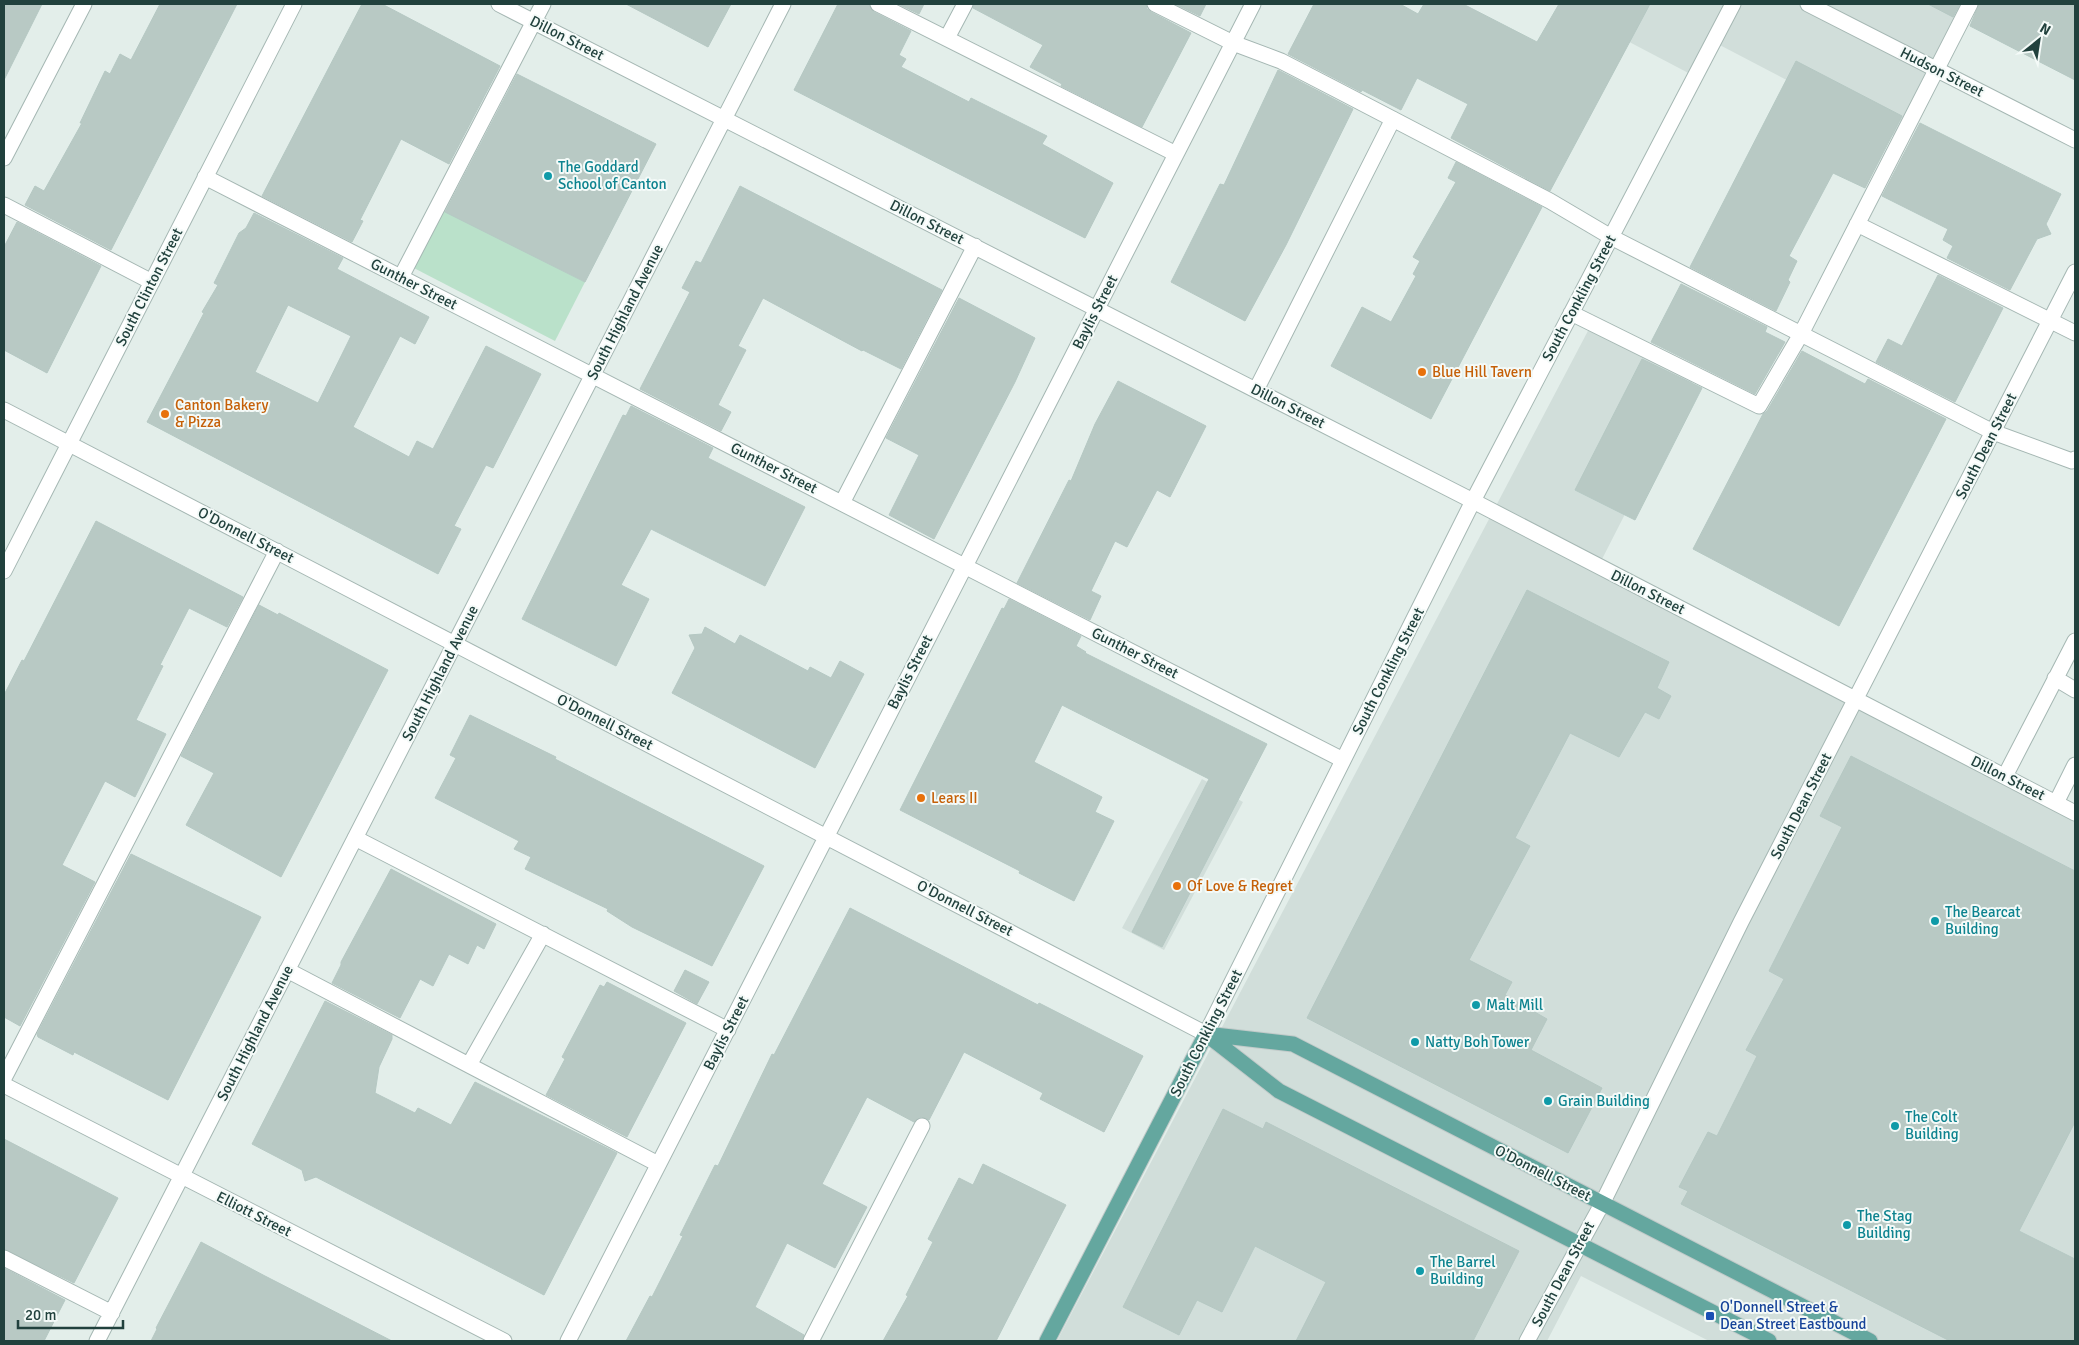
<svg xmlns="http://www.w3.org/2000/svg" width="2079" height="1345" viewBox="0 0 2079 1345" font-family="Signika,sans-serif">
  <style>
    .built { fill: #d1deda }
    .green { fill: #bae1ca }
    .building { fill: #b8c9c4; stroke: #b5c8c3; fill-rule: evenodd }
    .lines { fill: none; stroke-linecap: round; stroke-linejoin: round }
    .minor-casing { stroke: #a5b7b3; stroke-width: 17 }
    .major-casing { stroke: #c1cac9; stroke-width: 17 }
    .minor { stroke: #fff; stroke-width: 15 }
    .major { stroke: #64a79f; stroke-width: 15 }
    .culture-dot { fill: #0f9aa8; stroke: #f4faf8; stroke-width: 2 }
    .food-dot { fill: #e8710a; stroke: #f4faf8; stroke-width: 2 }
    .transit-dot { fill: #1a4fb4; stroke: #f4faf8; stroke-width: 2 }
    .labels { text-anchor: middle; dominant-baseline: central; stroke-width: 4; stroke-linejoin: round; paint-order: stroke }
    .street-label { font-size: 15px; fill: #21413d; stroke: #f4faf8 }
    .culture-label { font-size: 15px; fill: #0d838f; stroke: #f4faf8; text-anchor: start }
    .food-label { font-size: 15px; fill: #c56008; stroke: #f4faf8; text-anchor: start }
    .transit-label { font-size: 15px; fill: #164399; stroke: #f4faf8; text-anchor: start }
  </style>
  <rect width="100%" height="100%" fill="#e3eeea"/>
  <path class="built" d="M1557,4H1971L1901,140L1714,42L1696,77Z
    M1590,327L1694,379L1599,565L2075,808V1341H1709L1581,1276L1547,1341H1057Z
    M1202,779L1243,802L1164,950L1122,928Z"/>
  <path class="green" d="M439,208L585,282L555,341L410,266Z"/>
  <path class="building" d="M4,4H42L4,80Z
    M160,4H237L111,250L25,205L35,186L44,191L82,123H80L105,71L110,74L120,54L131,60Z
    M362,4H382L500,66L449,164L401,139L360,220L363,221L352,242L262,196Z
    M626,4H731L708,47Z
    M838,4H869L874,12L911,31L899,55L906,59L901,67L969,102L971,98L1047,136L1042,144L1113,183L1085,238L794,90Z
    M898,4H924L919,14Z
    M974,4H1146L1147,9L1151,12L1191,33L1142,127L1061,86L1062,84L1030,67L1043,45L973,8Z
    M1175,4H1206L1200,16Z
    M1314,4H1400L1418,14L1424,4H1463L1537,42L1559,4H1650L1550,191L1451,138L1468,104L1417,78L1401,110L1362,90L1361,92L1288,54Z
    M1928,4H1960L1953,17Z
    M1979,4H2075V80L1970,26Z
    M1796,61L1902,116L1865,188L1833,173L1789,256L1797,261L1788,280L1790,282L1776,311L1690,267Z
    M1278,70L1353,109L1286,245L1245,321L1171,282L1220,184L1224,185Z
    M517,74L656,144L585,282L445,212Z
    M1920,123L2061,194L2046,224L2051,234L2037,239L2010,290L1947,258L1953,246L1943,240L1948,229L1882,196Z
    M1456,162L1542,207L1431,419L1331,366L1362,307L1391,322L1416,276L1413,274L1420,261L1413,257L1456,182L1448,178Z
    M740,186L942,290L901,369L863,350L862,351L763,298L738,346L746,350L718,405L731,412L721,431L640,389L690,292L682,288L696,261L701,263Z
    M254,213L343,258L337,269L429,317L415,344L400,336L353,427L409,457L417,441L433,449L486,346L541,374L493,468L486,465L454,526L461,529L438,574L147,422L204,313L202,312L218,285L214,283L239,233L246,228ZM288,305L351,336L318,403L255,372Z
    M17,222L101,266L47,373L4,350V247Z
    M1938,275L2003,308L1955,402L1876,362L1888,339L1902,346Z
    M1681,284L1767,327L1765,332L1785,342L1755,394L1651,342Z
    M959,298L1035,338L1015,382L934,539L889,515L919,455L886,438Z
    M1802,351L1865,384L1868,379L1946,419L1839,626L1693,549L1763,414L1767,411Z
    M1642,359L1702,388L1635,520L1575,490Z
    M1118,381L1206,426L1170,497L1157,490L1127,547L1115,541L1091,591L1101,596L1090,620L1017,583L1069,480L1071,481L1095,424Z
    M631,406L713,448L708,458L805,507L765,586L651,529L621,585L649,599L616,666L522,619L623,415L626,416Z
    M96,521L243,597L227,627L189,608L160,665L163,666L136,720L166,734L135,797L105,781L62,865L95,882L20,1026L4,1017V695L22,660L24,661Z
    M1527,590L1669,662L1657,688L1671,696L1659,719L1645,712L1619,757L1570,733L1515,838L1530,846L1469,960L1512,982L1505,995L1547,1019L1531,1050L1602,1088L1568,1153L1307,1018Z
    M1009,599L1081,636L1076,646L1086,652L1085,653L1267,744L1162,947L1132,932L1209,779L1062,705L1034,762L1102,797L1095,812L1114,821L1074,901L1019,873L1020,871L900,810L1002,608L1004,609Z
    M259,605L278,615L279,613L388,670L281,877L186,825L214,773L181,756Z
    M705,627L735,644L740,635L808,671L810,667L831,678L840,661L864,674L815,768L672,693L695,648L689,635L702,634Z
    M470,715L556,757L555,759L764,866L712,966L632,927L607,911L608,909L525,869L531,857L514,849L519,841L435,798L456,758L450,755Z
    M1851,756L2075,871V1122L2019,1231L2075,1259V1341H1950L1681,1204L1688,1191L1679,1187L1708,1132L1717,1136L1757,1056L1746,1050L1784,979L1769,971L1842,827L1820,816Z
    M131,854L261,917L168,1100L74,1052L73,1055L38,1037L37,1034Z
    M391,869L496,924L484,949L477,945L468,964L449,954L433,986L420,979L400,1018L332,983L341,965V962Z
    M850,908L1038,1005L1039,1003L1143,1056L1104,1132L1040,1099L1043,1093L964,1052L929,1120L921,1117L914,1122L867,1097L822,1184L867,1207L835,1268L787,1243L755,1307L804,1335L802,1341H626L650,1296L652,1297L683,1236L680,1235L715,1165L718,1166L772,1054L774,1055Z
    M685,970L709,982L697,1004L674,991Z
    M607,982L686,1023L627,1137L546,1095L565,1059L562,1057L600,985L604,987Z
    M325,1001L392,1035V1039L379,1067L375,1093L415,1113L418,1108L451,1125L475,1082L617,1153L544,1295L316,1177L305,1181L302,1170L252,1144Z
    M1223,1109L1263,1129L1266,1122L1519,1251L1473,1341H1296L1326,1282L1255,1246L1222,1312L1197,1300L1179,1335L1123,1307Z
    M4,1139L118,1198L74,1283L4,1249Z
    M983,1164L1066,1205L996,1341H883L908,1296L906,1295L933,1242L928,1239L959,1178L973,1185Z
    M201,1242L265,1276L392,1341H151L157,1329L156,1328Z
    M4,1268L65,1300L44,1341H4Z"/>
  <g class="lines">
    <g class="minor-casing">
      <path id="minor" d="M499,4L1473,501L2075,813
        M878,4L1176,154
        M1155,4L1233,43L1281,61L1339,91L1550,201L1611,237L1993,432L2072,461L2075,459
        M1808,4L2075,140
        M947,38L965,4
        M4,158L84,4
        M205,177L1343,760
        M4,205L152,282
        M1857,224L2075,333
        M401,277L543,4
        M1571,313L1759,406L1801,334L1970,4
        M1256,390L1393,119
        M4,410L1206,1034L1473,501L1733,4
        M842,503L975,246
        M4,571L294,4
        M2055,678L2075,690
        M2005,776L2075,641
        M2056,803L2075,765
        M355,838L728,1030
        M287,970L658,1164
        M469,1065L543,934
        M4,1078L277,551
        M4,1085L504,1341
        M4,1258L112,1313
        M97,1341L783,4
        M568,1341L1253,4
        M811,1341L922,1126
        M1527,1341L1602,1204L1741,922L2075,272"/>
    </g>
    <g class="major-casing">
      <path id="major" d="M1206,1034L1293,1044L1870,1341
        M1206,1034L1279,1091L1769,1341
        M1047,1341L1206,1034"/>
    </g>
    <use href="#minor" class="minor"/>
    <use href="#major" class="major"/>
  </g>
  <g class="culture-dot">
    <circle cx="548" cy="176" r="5"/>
    <circle cx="1935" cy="921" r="5"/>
    <circle cx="1476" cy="1005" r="5"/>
    <circle cx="1415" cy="1042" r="5"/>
    <circle cx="1548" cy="1101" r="5"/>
    <circle cx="1895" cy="1126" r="5"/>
    <circle cx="1847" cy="1225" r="5"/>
    <circle cx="1420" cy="1271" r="5"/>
  </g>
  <g class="food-dot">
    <circle cx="1422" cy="372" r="5"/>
    <circle cx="165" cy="414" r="5"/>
    <circle cx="921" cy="798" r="5"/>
    <circle cx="1177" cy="886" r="5"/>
  </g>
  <rect class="transit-dot" x="1705" y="1311" width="10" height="10" rx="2.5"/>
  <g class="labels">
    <g class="street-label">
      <text transform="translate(567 38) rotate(27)">Dillon Street</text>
      <text transform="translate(1942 72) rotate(27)">Hudson Street</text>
      <text transform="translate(927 222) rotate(27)">Dillon Street</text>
      <text transform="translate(414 284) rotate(27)">Gunther Street</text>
      <text transform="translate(149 287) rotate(-63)">South Clinton Street</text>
      <text transform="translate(1579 298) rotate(-62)">South Conkling Street</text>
      <text transform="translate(625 312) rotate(-63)">South Highland Avenue</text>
      <text transform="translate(1095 312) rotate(-63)">Baylis Street</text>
      <text transform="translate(1288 406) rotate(27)">Dillon Street</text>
      <text transform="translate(1986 446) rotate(-63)">South Dean Street</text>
      <text transform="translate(774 468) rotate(27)">Gunther Street</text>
      <text transform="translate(246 535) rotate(27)">O'Donnell Street</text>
      <text transform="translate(1648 592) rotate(27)">Dillon Street</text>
      <text transform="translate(1135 653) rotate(27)">Gunther Street</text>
      <text transform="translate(1388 671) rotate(-63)">South Conkling Street</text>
      <text transform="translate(910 672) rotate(-63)">Baylis Street</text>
      <text transform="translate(440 673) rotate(-63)">South Highland Avenue</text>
      <text transform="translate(605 722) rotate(27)">O'Donnell Street</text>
      <text transform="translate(2008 778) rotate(27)">Dillon Street</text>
      <text transform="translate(1801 806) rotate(-63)">South Dean Street</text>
      <text transform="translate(965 908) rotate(27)">O'Donnell Street</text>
      <text transform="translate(255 1033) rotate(-63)">South Highland Avenue</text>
      <text transform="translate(726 1033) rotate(-63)">Baylis Street</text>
      <text transform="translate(1206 1033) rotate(-63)">South Conkling Street</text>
      <text transform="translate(1543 1173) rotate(27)">O'Donnell Street</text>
      <text transform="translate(254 1214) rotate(27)">Elliott Street</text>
      <text transform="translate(1563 1274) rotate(-62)">South Dean Street</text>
    </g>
    <g class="culture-label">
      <text x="558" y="167">The Goddard<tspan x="558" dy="17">School of Canton</tspan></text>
      <text x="1945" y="912">The Bearcat<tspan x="1945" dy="17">Building</tspan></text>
      <text x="1486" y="1005">Malt Mill</text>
      <text x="1425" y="1042">Natty Boh Tower</text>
      <text x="1558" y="1101">Grain Building</text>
      <text x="1905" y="1117">The Colt<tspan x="1905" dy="17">Building</tspan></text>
      <text x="1857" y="1216">The Stag<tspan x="1857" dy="17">Building</tspan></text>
      <text x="1430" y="1262">The Barrel<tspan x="1430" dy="17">Building</tspan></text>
    </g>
    <g class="food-label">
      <text x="1432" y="372">Blue Hill Tavern</text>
      <text x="175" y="405">Canton Bakery<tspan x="175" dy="17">&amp; Pizza</tspan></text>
      <text x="931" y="798">Lears II</text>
      <text x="1187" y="886">Of Love &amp; Regret</text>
    </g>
    <g class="transit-label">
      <text x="1720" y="1307">O'Donnell Street &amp;<tspan x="1720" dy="17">Dean Street Eastbound</tspan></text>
    </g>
  </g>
  <rect width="2079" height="1345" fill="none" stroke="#21413d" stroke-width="10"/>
  <g transform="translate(2039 40) rotate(30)" stroke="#f4faf8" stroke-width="4" paint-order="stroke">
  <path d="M0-4L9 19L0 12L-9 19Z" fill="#21413d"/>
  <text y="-8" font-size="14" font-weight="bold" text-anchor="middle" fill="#21413d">N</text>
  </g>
  <path d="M18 1320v8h105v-8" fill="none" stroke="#21413d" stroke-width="2.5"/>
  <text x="25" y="1320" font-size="15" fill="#21413d" stroke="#f4faf8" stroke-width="4" paint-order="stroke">20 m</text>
</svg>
